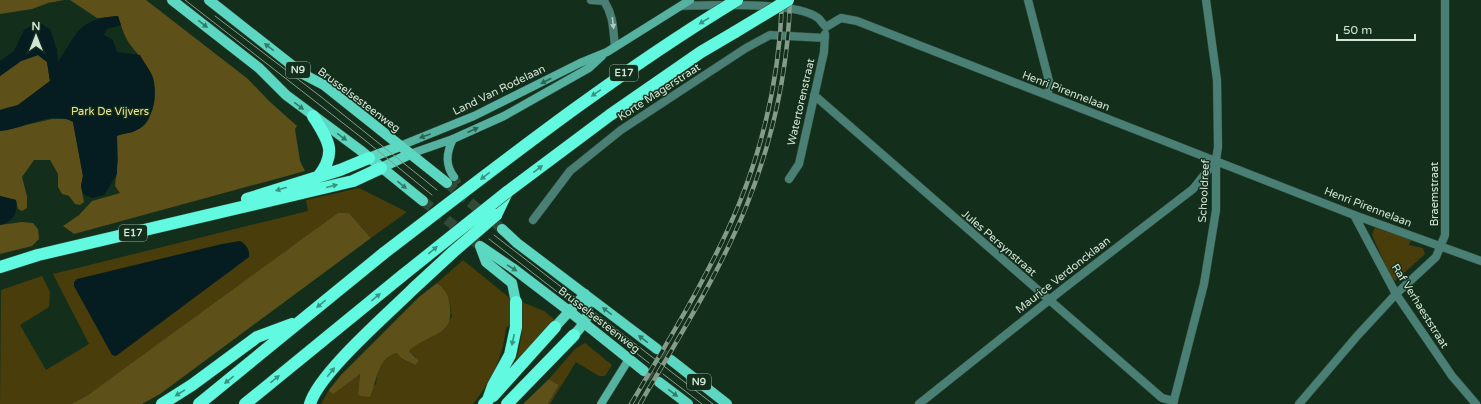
<svg xmlns="http://www.w3.org/2000/svg" width="1481" height="404" viewBox="0 0 1481 404" font-family="'Varela Round',sans-serif">
  <style>
    .green { fill: #493d0b }
    .forest { fill: #5d5019 }
    .water { fill: #051c20 }
    .lines { fill: none; stroke-linecap: round; stroke-linejoin: round }
    .secondary-tunnel { stroke: #304a37; stroke-width: 8; stroke-dasharray: 8 4; stroke-linecap: butt }
    .primary-tunnel { stroke: #304a37; stroke-width: 10; stroke-dasharray: 10 5; stroke-linecap: butt }
    .street-casing { stroke: #324c39; stroke-width: 9 }
    .secondary-casing { stroke: #324c39; stroke-width: 9 }
    .primary-casing { stroke: #324c39; stroke-width: 11 }
    .highway-casing { stroke: #324c39; stroke-width: 13 }
    .street { stroke: #497f74; stroke-width: 8 }
    .secondary { stroke: #55b1a0; stroke-width: 8 }
    .primary { stroke: #5cd7c1; stroke-width: 10 }
    .highway { stroke: #61fae0; stroke-width: 12 }
    .tram { stroke: #859b8a; stroke-width: 1 }
    .rail-casing { stroke: #859b8a; stroke-width: 4.5 }
    .rail { stroke: #132f1b; stroke-width: 3; stroke-dasharray: 9; stroke-linecap: butt }
    .highway-bridge-casing { stroke: #324c39; stroke-width: 13; stroke-linecap: butt }
    .highway-bridge { stroke: #61fae0; stroke-width: 12 }
    .oneway { fill: #3a947e }
    .oneway2 { fill: #b0cbbe }
    .oneway3 { fill: #347b66 }
    .oneway4 { fill: #2d6350 }
    .labels { text-anchor: middle; dominant-baseline: central; stroke-width: 3; stroke-linejoin: round; paint-order: stroke }
    .shield { fill: #132f1b; stroke: #99ae9e; stroke-width: 1 }
    .shield-label { font-size: 10px; font-weight: bold; fill: #d3e4d6 }
    .street-label { font-size: 11px; fill: #d3e4d6; stroke: #132f1b }
    .park-label { font-size: 11px; fill: #f6e18f; stroke: #132f1b }
  </style>
  <rect width="100%" height="100%" fill="#132f1b"/>
  <path class="green" d="M359,188L407,212L371,238L349,213L88,395L71,404H0L1,290L42,276L50,292L49,307L20,325L46,370L89,344L53,274L308,211L306,200Z
    M1375,227L1411,240L1409,245L1423,248L1425,254L1395,281L1390,275L1372,235Z
    M463,260L511,299L513,323L506,328C503,357 491,382 473,404H321L329,390L330,392L360,374L358,394L376,384C377,371 382,356 397,353L401,358L415,365L416,357L409,351L417,343L432,337L452,317C450,302 449,293 437,283Z
    M522,302L544,311L555,320L512,371C521,347 524,327 522,302Z
    M585,343L612,365L605,376H599L576,362L550,404H548L559,385L549,379L575,349Z"/>
  <path class="forest" d="M0,0H64L48,3L32,9L0,14Z
    M70,0H146L248,79L269,101L297,126L295,129L300,161L305,171L74,234L63,226L79,215L92,201L120,193L115,186L118,160L117,136C127,130 139,133 147,122C149,120 150,114 152,111C161,85 148,66 132,47C125,39 121,26 118,16L97,18Z
    M38,55L47,62L50,81L18,105L0,110V76L21,61Z
    M52,119H68L73,122L83,176L81,186L84,202L80,205L75,204L69,196L62,194L58,187V174L50,160H34L22,177L27,196V208L22,211L18,209L16,200L0,196V131Z
    M338,213H349L371,238L160,394L142,404H71L88,395Z
    M22,222L33,223L38,229L39,239L32,246L0,254V225Z
    M437,283C446,290 449,296 450,307C454,337 426,334 409,351L419,361L415,365L401,358L397,353C377,357 377,382 370,397L360,396L358,394L360,374L333,394L330,392L329,390L341,375L419,297Z
    M549,379L559,385L548,404H523Z"/>
  <path class="water" d="M118,16L121,25L107,29L104,35L113,40L117,52L140,55C144,63 153,73 154,82C157,99 152,124 135,131C129,134 123,133 117,136V174L104,195L92,198L83,194L81,186L83,176L73,122C51,109 23,130 0,131V110L18,105L50,81L47,62L38,55L21,61L0,76V61L14,51L24,30L38,22L50,29L57,50L58,62C79,31 77,20 118,16Z
    M0,196L16,200C18,213 13,222 0,225Z
    M240,241C246,244 250,250 249,257L116,356L112,355L74,286V282L77,279L222,244Z"/>
  <g class="lines">
    <path class="secondary-tunnel" d="M454,177L466,198"/>
    <path class="primary-tunnel" d="M447,183L502,229
      M423,201L480,246
      M657,349L671,360
      M644,371L659,382"/>
    <g class="street-casing">
      <path id="street" d="M591,0L604,1C614,16 613,30 615,47
        M1028,0L1050,85L1047,95
        M681,6C710,5 797,1 818,18C821,20 823,25 826,27
        M826,27L841,18L857,21L1354,215L1481,261
        M814,95L1162,398L1174,401
        M789,179L799,164L824,52L825,34
        M1354,215L1396,294L1452,376L1476,404
        M533,220L570,171L621,130L746,48L770,35L825,38
        M919,404L1063,289L1193,189L1216,160
        M1173,404L1204,284L1216,210V160L1218,147L1217,80L1206,0
        M1299,404L1358,335L1396,294L1436,257L1445,235V0"/>
    </g>
    <g class="secondary-casing">
      <path id="secondary" d="M453,139C446,153 445,165 454,177
        M400,146L474,116L580,63L607,52L690,0
        M410,154L453,139L504,116L589,68L602,56
        M601,404L629,359"/>
    </g>
    <g class="primary-casing">
      <path id="primary" d="M172,0L259,68L286,95L360,150L423,201
        M209,0L303,74L324,85L447,183
        M369,158L400,146
        M381,168L410,154
        M502,229L517,243L657,349
        M480,246L514,269L569,311L644,371
        M480,246L486,262L512,283L516,302
        M555,327L585,294
        M574,335C588,320 591,314 585,294
        M671,360L727,404
        M659,382L688,404"/>
    </g>
    <g class="highway-casing">
      <path id="highway" d="M313,116C328,140 338,152 318,177
        M247,199L340,170L369,158
        M496,215L507,192L610,115L701,52L735,32
        M0,267L38,255L353,181L381,168
        M493,396L555,327
        M162,404L192,385L257,337L292,324
        M199,404L384,253
        M245,404L403,275
        M310,404C319,373 388,314 414,288
        M484,404L488,400L493,386L510,355L516,327V302
        M507,404L574,335"/>
    </g>
    <use href="#street" class="street"/>
    <use href="#secondary" class="secondary"/>
    <use href="#primary" class="primary"/>
    <use href="#highway" class="highway"/>
    <path class="tram" d="M185,0L366,141L432,195
      M215,16L320,96L437,190
      M494,235L713,404
      M489,239L649,363
      M663,374L702,404"/>
    <g class="rail-casing">
      <path id="rail" d="M631,404C669,339 710,274 739,204C765,140 780,69 782,0
        M640,404C677,340 718,276 746,207C772,142 788,70 790,0"/>
    </g>
    <use href="#rail" class="rail"/>
    <g class="highway-bridge-casing">
      <path id="highway-bridge" d="M735,32L788,0
        M384,253C499,165 613,75 737,0
        M403,275L507,192
        M414,288L453,252L496,215"/>
    </g>
    <use href="#highway-bridge" class="highway-bridge"/>
  </g>
  <defs><path id="oneway-solid" d="M-6-.8H1V-3.2L6.5 0L1 3.2V.8H-6Z"/></defs>
  <g class="oneway">
    <use href="#oneway-solid" transform="translate(704 21) rotate(148)"/>
    <use href="#oneway-solid" transform="translate(596 93) rotate(145)"/>
    <use href="#oneway-solid" transform="translate(538 169) rotate(-37)"/>
    <use href="#oneway-solid" transform="translate(485 176) rotate(142)"/>
    <use href="#oneway-solid" transform="translate(332 186) rotate(-14)"/>
    <use href="#oneway-solid" transform="translate(281 189) rotate(163)"/>
    <use href="#oneway-solid" transform="translate(433 250) rotate(-40)"/>
    <use href="#oneway-solid" transform="translate(376 297) rotate(-39)"/>
    <use href="#oneway-solid" transform="translate(321 304) rotate(141)"/>
    <use href="#oneway-solid" transform="translate(513 340) rotate(102)"/>
    <use href="#oneway-solid" transform="translate(331 372) rotate(-51)"/>
    <use href="#oneway-solid" transform="translate(275 379) rotate(-39)"/>
    <use href="#oneway-solid" transform="translate(229 380) rotate(141)"/>
    <use href="#oneway-solid" transform="translate(180 393) rotate(148)"/>
  </g>
  <use class="oneway2" href="#oneway-solid" transform="translate(613 23) rotate(83)"/>
  <g class="oneway3">
    <use href="#oneway-solid" transform="translate(203 24) rotate(38)"/>
    <use href="#oneway-solid" transform="translate(269 47) rotate(-142)"/>
    <use href="#oneway-solid" transform="translate(299 106) rotate(37)"/>
    <use href="#oneway-solid" transform="translate(342 137) rotate(36)"/>
    <use href="#oneway-solid" transform="translate(402 185) rotate(39)"/>
    <use href="#oneway-solid" transform="translate(512 268) rotate(32)"/>
    <use href="#oneway-solid" transform="translate(607 311) rotate(-143)"/>
    <use href="#oneway-solid" transform="translate(643 339) rotate(-143)"/>
    <use href="#oneway-solid" transform="translate(673 393) rotate(37)"/>
  </g>
  <g class="oneway4">
    <use href="#oneway-solid" transform="translate(546 81) rotate(153)"/>
    <use href="#oneway-solid" transform="translate(473 130) rotate(-24)"/>
    <use href="#oneway-solid" transform="translate(425 136) rotate(160)"/>
  </g>
  <g class="labels">
    <g class="shield">
      <rect x="286" y="62" width="24" height="16" rx="3"/>
      <rect x="610" y="65" width="28" height="16" rx="3"/>
      <rect x="119" y="225" width="28" height="16" rx="3"/>
      <rect x="687" y="374" width="24" height="16" rx="3"/>
    </g>
    <g class="shield-label">
      <text x="298" y="70">N9</text>
      <text x="624" y="73">E17</text>
      <text x="133" y="233">E17</text>
      <text x="699" y="382">N9</text>
    </g>
    <g class="street-label">
      <text transform="translate(499 90) rotate(-26)">Land Van Rodelaan</text>
      <text transform="translate(1066 91) rotate(21)">Henri Pirennelaan</text>
      <text transform="translate(659 92) rotate(-33)">Korte Magerstraat</text>
      <text transform="translate(359 100) rotate(37)">Brusselsesteenweg</text>
      <text transform="translate(801 102) rotate(-77)">Watertorenstraat</text>
      <text transform="translate(1204 191) rotate(-87)">Schooldreef</text>
      <text transform="translate(1434 194) rotate(-90)">Braemstraat</text>
      <text transform="translate(1368 207) rotate(21)">Henri Pirennelaan</text>
      <text transform="translate(999 243) rotate(41)">Jules Persynstraat</text>
      <text transform="translate(1063 275) rotate(-38)">Maurice Verdoncklaan</text>
      <text transform="translate(1420 306) rotate(58)">Raf Verhaeststraat</text>
      <text transform="translate(599 320) rotate(38)">Brusselsesteenweg</text>
    </g>
    <g class="park-label">
      <text x="110" y="111">Park De Vijvers</text>
    </g>
  </g>
  <g transform="translate(36 36)" stroke="#132f1b" stroke-width="3" paint-order="stroke">
  <path d="M0-3L7 15L0 10L-7 15Z" fill="#d3e4d6"/>
  <text y="-6" font-size="11" font-weight="bold" text-anchor="middle" fill="#d3e4d6">N</text>
  </g>
  <path d="M1337 34v6h78v-6" fill="none" stroke="#d3e4d6" stroke-width="2"/>
  <text x="1343" y="34" font-size="12" fill="#d3e4d6" stroke="#132f1b" stroke-width="3" paint-order="stroke">50 m</text>
</svg>
